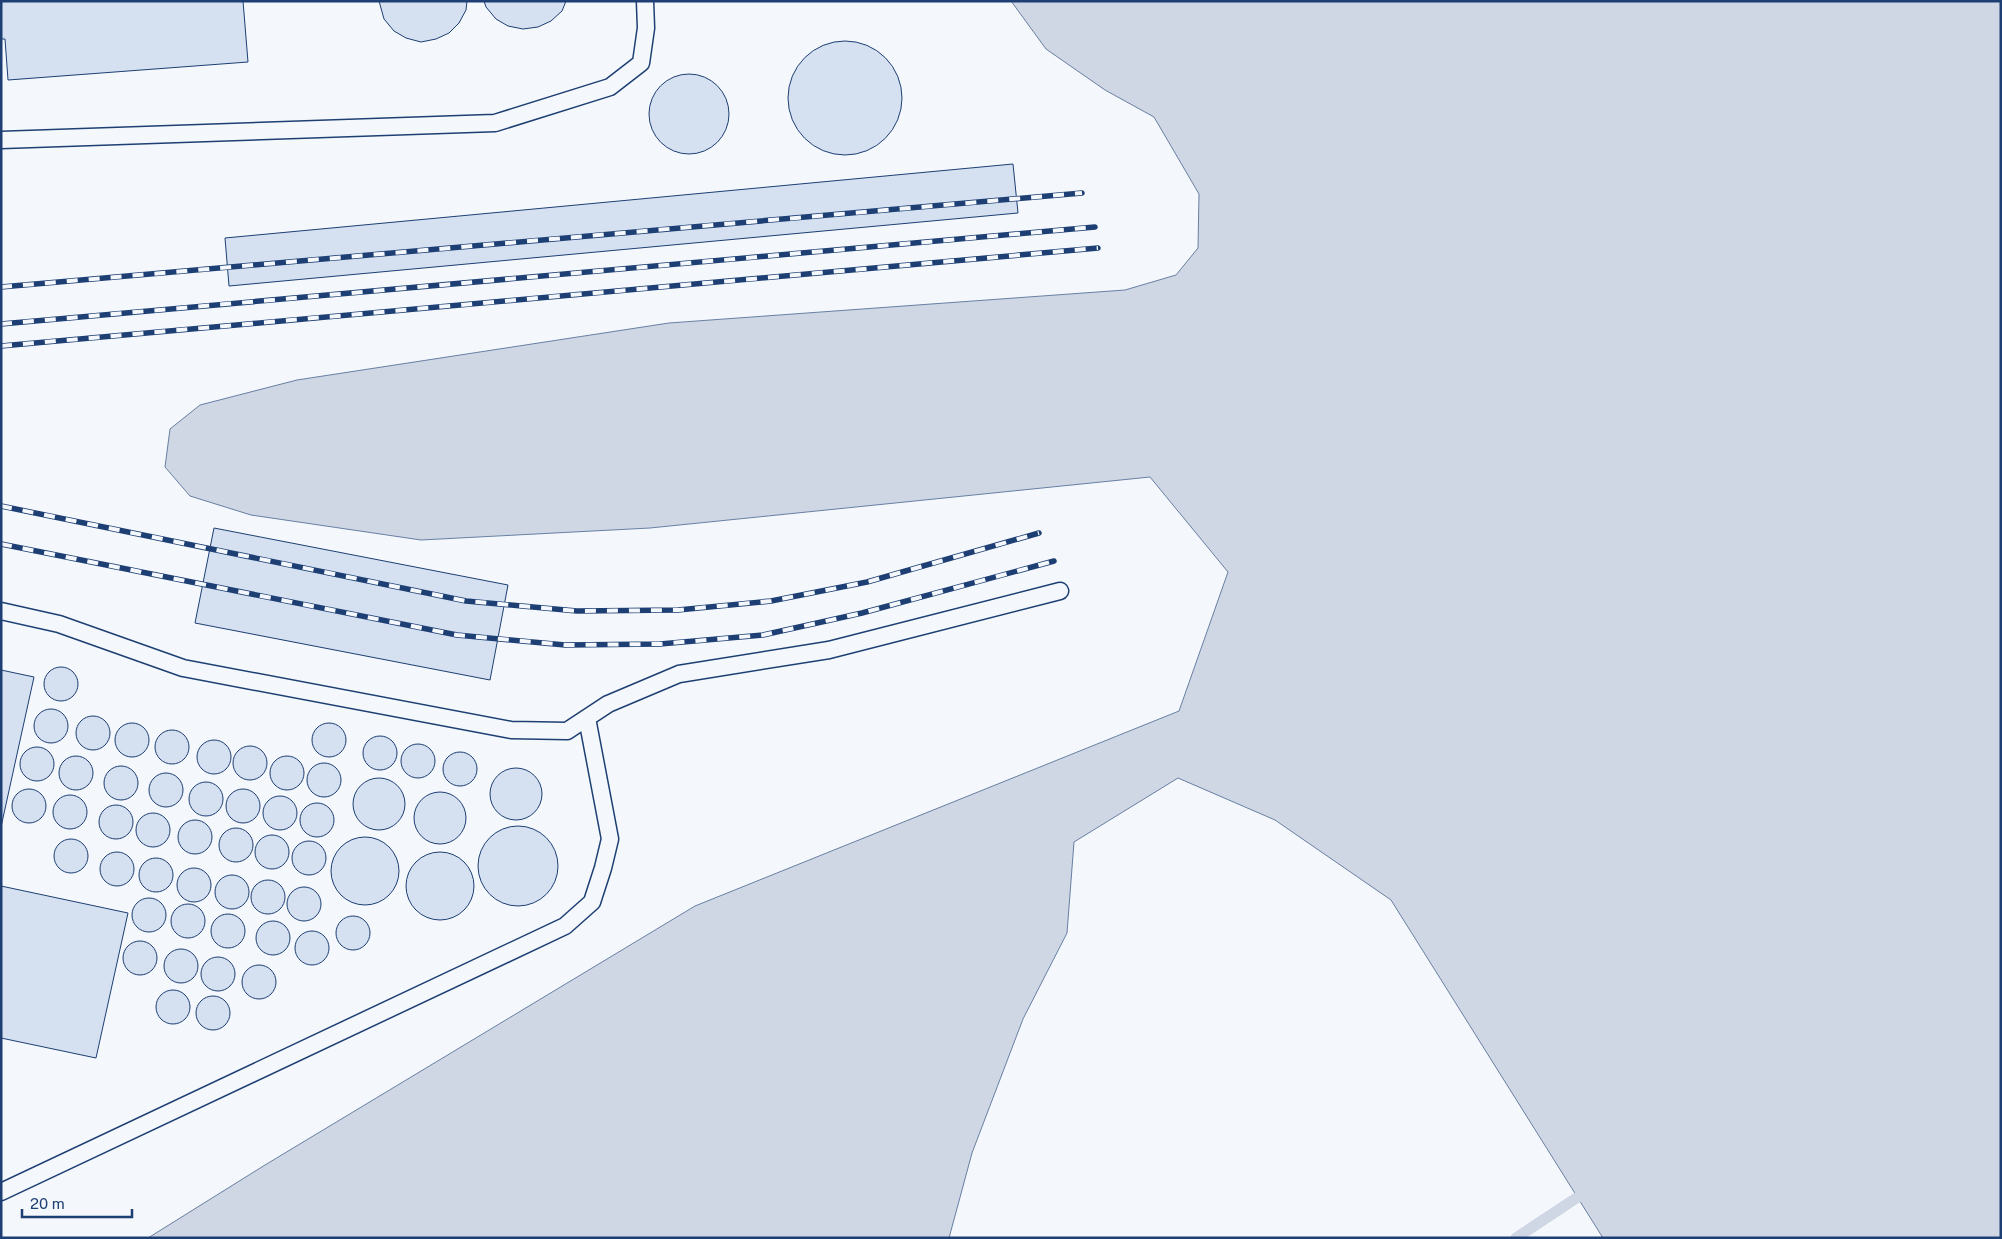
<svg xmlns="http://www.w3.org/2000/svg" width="2002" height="1239" viewBox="0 0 2002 1239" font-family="'Public Sans',sans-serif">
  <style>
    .water { fill: #cfd7e4; stroke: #687fa3 }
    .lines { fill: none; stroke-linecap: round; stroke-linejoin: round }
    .stream { stroke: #cfd7e4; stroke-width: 11 }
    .building { fill: #d5e0f0; stroke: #1d3f73 }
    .lane-casing { stroke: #1d3f73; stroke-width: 19 }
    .lane { stroke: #f4f7fb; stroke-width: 16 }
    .rail-casing { stroke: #1d3f73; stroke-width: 5.5 }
    .rail { stroke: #f4f7fb; stroke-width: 4; stroke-dasharray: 11; stroke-linecap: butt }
  </style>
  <rect width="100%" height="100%" fill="#f4f7fb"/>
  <path class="water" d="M1011,1H2001V1238H1603L1391,900L1275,820L1178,778L1074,842L1067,933L1023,1019L972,1153L949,1238H148L265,1165L695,906L1179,711L1228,572L1150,477L650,528L421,540L251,515L190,496L165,467L170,429L200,405L297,380L669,323L1125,290L1176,275L1198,248L1199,194L1154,117L1105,90L1046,49Z"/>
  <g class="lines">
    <path class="stream" d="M1516,1238L1590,1189"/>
  </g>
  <path class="building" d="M1,1H243L248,62L8,80L5,39H1Z
    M379,1H467L466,10L459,23L449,33L436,39L421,42L406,38L394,31L384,19Z
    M484,1H566L562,11L551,21L538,27L523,29L508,26L496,19L486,7Z
    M788 98a57 57 0 1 1 114 0a57 57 0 1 1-114 0Z
    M649 114a40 40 0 1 1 80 0a40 40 0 1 1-80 0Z
    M1013,164L1018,213L229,286L225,238Z
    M214,528L508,585L490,680L195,623Z
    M44 684a17 17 0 1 1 34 0a17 17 0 1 1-34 0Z
    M1,670L34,677L1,827Z
    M34 726a17 17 0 1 1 34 0a17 17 0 1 1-34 0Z
    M76 733a17 17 0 1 1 34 0a17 17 0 1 1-34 0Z
    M312 740a17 17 0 1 1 34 0a17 17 0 1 1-34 0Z
    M115 740a17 17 0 1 1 34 0a17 17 0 1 1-34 0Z
    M155 747a17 17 0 1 1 34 0a17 17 0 1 1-34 0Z
    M363 753a17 17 0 1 1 34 0a17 17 0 1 1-34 0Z
    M197 757a17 17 0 1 1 34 0a17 17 0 1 1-34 0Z
    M401 761a17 17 0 1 1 34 0a17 17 0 1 1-34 0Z
    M233 763a17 17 0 1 1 34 0a17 17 0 1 1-34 0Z
    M20 764a17 17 0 1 1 34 0a17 17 0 1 1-34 0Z
    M443 769a17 17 0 1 1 34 0a17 17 0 1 1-34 0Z
    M59 773a17 17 0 1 1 34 0a17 17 0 1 1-34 0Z
    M270 773a17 17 0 1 1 34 0a17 17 0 1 1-34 0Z
    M307 780a17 17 0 1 1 34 0a17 17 0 1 1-34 0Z
    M104 783a17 17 0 1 1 34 0a17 17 0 1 1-34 0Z
    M490 794a26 26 0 1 1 52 0a26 26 0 1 1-52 0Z
    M149 790a17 17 0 1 1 34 0a17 17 0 1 1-34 0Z
    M353 804a26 26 0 1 1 52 0a26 26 0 1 1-52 0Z
    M189 799a17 17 0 1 1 34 0a17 17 0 1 1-34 0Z
    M12 806a17 17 0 1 1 34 0a17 17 0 1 1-34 0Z
    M226 806a17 17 0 1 1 34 0a17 17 0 1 1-34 0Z
    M414 818a26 26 0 1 1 52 0a26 26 0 1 1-52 0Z
    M53 812a17 17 0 1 1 34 0a17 17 0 1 1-34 0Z
    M263 813a17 17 0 1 1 34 0a17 17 0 1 1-34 0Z
    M300 820a17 17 0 1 1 34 0a17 17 0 1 1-34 0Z
    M99 822a17 17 0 1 1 34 0a17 17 0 1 1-34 0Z
    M136 830a17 17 0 1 1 34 0a17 17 0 1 1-34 0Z
    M178 837a17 17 0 1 1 34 0a17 17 0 1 1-34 0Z
    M478 866a40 40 0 1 1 80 0a40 40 0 1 1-80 0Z
    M219 845a17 17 0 1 1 34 0a17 17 0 1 1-34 0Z
    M255 852a17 17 0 1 1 34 0a17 17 0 1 1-34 0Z
    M331 871a34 34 0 1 1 68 0a34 34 0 1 1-68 0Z
    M54 856a17 17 0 1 1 34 0a17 17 0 1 1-34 0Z
    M292 858a17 17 0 1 1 34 0a17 17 0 1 1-34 0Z
    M100 869a17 17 0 1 1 34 0a17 17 0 1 1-34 0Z
    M406 886a34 34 0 1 1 68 0a34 34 0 1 1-68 0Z
    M139 875a17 17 0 1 1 34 0a17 17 0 1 1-34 0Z
    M177 885a17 17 0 1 1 34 0a17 17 0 1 1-34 0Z
    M215 892a17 17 0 1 1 34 0a17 17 0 1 1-34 0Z
    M251 897a17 17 0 1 1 34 0a17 17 0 1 1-34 0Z
    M1,886L128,913L96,1058L1,1038Z
    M287 904a17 17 0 1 1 34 0a17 17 0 1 1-34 0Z
    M132 915a17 17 0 1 1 34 0a17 17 0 1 1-34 0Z
    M171 921a17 17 0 1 1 34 0a17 17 0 1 1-34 0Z
    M211 931a17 17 0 1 1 34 0a17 17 0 1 1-34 0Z
    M336 933a17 17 0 1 1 34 0a17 17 0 1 1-34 0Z
    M256 938a17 17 0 1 1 34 0a17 17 0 1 1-34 0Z
    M295 948a17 17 0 1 1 34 0a17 17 0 1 1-34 0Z
    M123 958a17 17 0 1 1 34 0a17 17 0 1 1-34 0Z
    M164 966a17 17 0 1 1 34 0a17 17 0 1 1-34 0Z
    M201 974a17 17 0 1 1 34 0a17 17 0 1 1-34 0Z
    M242 982a17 17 0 1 1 34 0a17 17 0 1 1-34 0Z
    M156 1007a17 17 0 1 1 34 0a17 17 0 1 1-34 0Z
    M196 1013a17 17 0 1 1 34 0a17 17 0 1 1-34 0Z"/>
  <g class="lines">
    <g class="lane-casing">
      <path id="lane" d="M1,140L495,123L610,87L641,63L646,28L645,1
        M1,611L59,624L183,668L511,730L567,731L608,704L679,674L829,650L1060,591
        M1,1192L565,926L592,902L603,868L610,839L587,718"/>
    </g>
    <use href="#lane" class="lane"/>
    <g class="rail-casing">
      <path id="rail" d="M1,287L1082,193
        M1,324L1095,227
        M1,346L1098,248
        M1,506L466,601L577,611L678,610L771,601L867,582L1039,533
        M1,544L457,635L565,645L660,644L763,635L862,613L1054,561"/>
    </g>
    <use href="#rail" class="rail"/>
  </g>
  <rect width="2002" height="1239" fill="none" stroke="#1d3f73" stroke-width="5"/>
  <path d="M22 1209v8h110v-8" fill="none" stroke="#1d3f73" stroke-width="2.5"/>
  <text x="30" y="1209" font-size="15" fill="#1d3f73" stroke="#f4f7fb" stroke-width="4" paint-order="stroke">20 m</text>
</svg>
